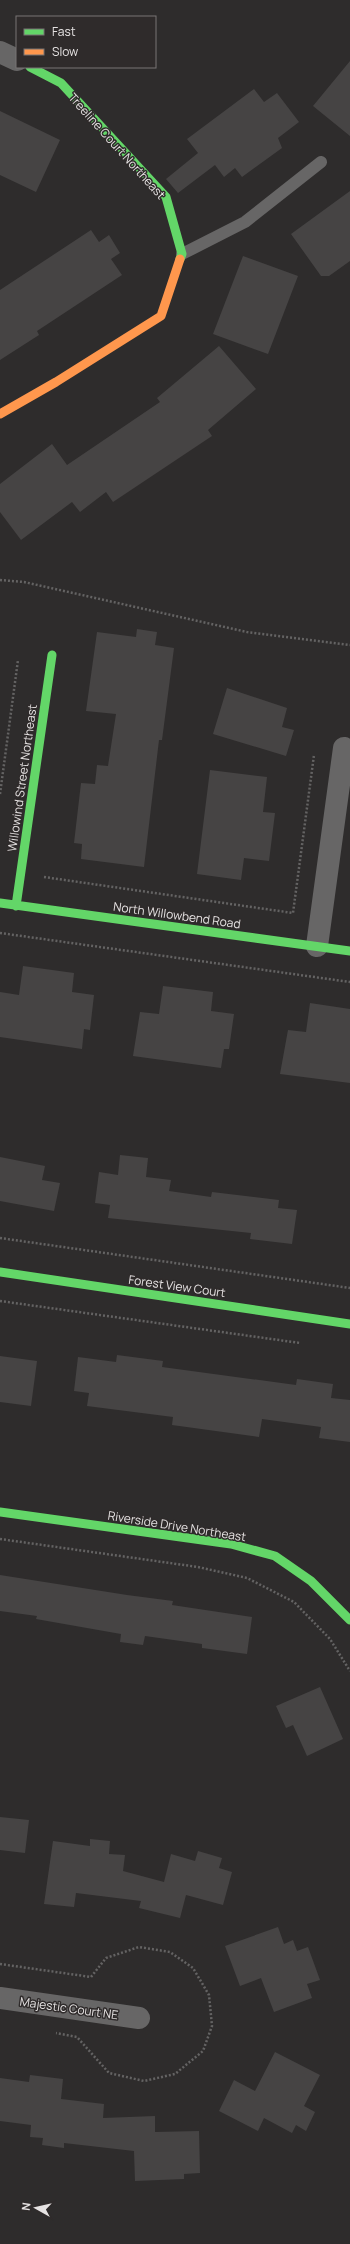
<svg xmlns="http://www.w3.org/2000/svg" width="350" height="2244" viewBox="0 0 350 2244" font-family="Manrope,sans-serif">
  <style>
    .building { fill: #464444 }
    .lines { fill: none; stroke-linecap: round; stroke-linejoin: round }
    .path { stroke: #646363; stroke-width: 2.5; stroke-dasharray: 2 2; stroke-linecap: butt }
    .lane { stroke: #676666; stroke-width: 12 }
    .street { stroke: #676666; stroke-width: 22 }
    .fast { stroke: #63d668; stroke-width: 9 }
    .slow { stroke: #ff974d; stroke-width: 9 }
    .labels { text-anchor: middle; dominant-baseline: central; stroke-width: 3; stroke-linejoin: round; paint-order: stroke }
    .street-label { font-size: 12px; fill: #e5e2e2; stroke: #2f2b2b }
  </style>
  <rect width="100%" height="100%" fill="#2e2c2c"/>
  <path class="building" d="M350,61V136L313,106Z
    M254,89L264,102L277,93L299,122L278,138L282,148L242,177L235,168L224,177L215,165L178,193L166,179L198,153L187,139Z
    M0,111L60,140L36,192L0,175Z
    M350,191V261L329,276H321L291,234Z
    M91,230L99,242L109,235L120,253L111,259L122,275L37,331L39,335L0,360V290Z
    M243,256L298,276L268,354L213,334Z
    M219,346L256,389L208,430L212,436L113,502L106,492L80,512L72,502L21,540L0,512V484L52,444L67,465L160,402L157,398Z
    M137,629L157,632L155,645L174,648L162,740H159L144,867L81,859L82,844L74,843L81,783L95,784L97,765L108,766L116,714L86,711L97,632L136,637Z
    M227,688L287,708L282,727L294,730L286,756L213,734Z
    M210,770L267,777L263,812L275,813L269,861L244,858L241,880L197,874Z
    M23,966L74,973L72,992L94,995L90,1030L84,1029L82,1049L0,1037V992L19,995Z
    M163,986L213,992L211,1011L234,1014L229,1049H224L221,1068L133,1056L140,1012L159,1014Z
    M310,1003L350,1009V1083L280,1074L288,1030L306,1032Z
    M120,1155L148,1158L146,1177L171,1180L169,1191L211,1197L212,1192L279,1200L278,1208L297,1210L292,1244L250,1239L251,1233L108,1218L110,1205L95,1203L99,1172L118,1175Z
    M0,1157L45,1166L42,1180L60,1183L54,1211L0,1201Z
    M117,1355L163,1361L162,1367L296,1385L297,1379L333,1384L331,1398L350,1400V1442L319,1438L321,1427L262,1419L259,1437L172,1425L173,1417L87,1406L89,1393L74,1391L78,1357L116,1362Z
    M0,1356L37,1361L31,1406L0,1402Z
    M0,1575L127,1595L173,1601L172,1605L252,1617L247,1654L202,1648V1644L145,1636L143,1645L120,1642L121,1634L36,1619L37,1616L0,1611Z
    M320,1687L343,1739L307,1756L293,1725L286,1728L276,1706Z
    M0,1817L29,1820L25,1853L0,1850Z
    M90,1839L110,1841L109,1854L125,1855L123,1871L164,1882L171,1854L195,1861L198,1851L222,1858L219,1868L232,1872L223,1905L186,1895L180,1918L139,1908L141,1901L76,1893L74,1907L44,1904L53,1841L90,1846Z
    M278,1927L284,1944L293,1940L297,1951L308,1947L320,1980L307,1984L312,1998L274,2012L261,1978L240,1986L225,1946Z
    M275,2052L320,2075L304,2106L315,2112L306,2131L296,2125L292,2133L264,2118L258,2131L219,2111L234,2080L255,2091Z
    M30,2075L63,2079L61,2099L104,2104L103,2118L155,2116V2132L199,2131L200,2173L184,2174V2179L135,2181L134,2151L64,2143V2148L42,2145L43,2138L30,2137L31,2125L0,2121V2078L29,2082Z"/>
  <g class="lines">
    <path class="path" d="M0,580L24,582L247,632L350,645
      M0,794L18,660
      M44,877L293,913L314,755
      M0,933L350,982
      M0,1238L350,1288
      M0,1301L300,1343
      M0,1539L198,1567L247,1578L294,1602L330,1639L350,1671
      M0,1964L91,1977L106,1958L139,1947L170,1952L193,1968L209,1995L212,2026L203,2051L175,2074L144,2081L109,2073L77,2037L56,2033"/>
    <path class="lane" d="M182,254L245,222L321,162"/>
    <path class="street" d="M0,52L17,60
      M317,946L344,748
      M0,1998L139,2018"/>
    <path class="fast" d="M30,67L61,83L166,197L182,254L180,259
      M0,903L350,951
      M16,906L52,655
      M0,1272L350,1324
      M0,1512L231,1544L275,1556L311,1581L350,1620"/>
    <path class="slow" d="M0,414L56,382L161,316L180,259"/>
  </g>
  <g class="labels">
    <g class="street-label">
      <text transform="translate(117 146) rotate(48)">Treeline Court Northeast</text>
      <text transform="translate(22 778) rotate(-82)">Willowind Street Northeast</text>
      <text transform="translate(177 915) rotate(8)">North Willowbend Road</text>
      <text transform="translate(177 1286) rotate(8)">Forest View Court</text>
      <text transform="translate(177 1526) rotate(9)">Riverside Drive Northeast</text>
      <text transform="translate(69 2008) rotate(8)">Majestic Court NE</text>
    </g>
  </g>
  <rect x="16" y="16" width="140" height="52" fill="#2f2b2b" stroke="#787474"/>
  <rect x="24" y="29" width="20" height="6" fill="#63d668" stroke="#787474"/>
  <text x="52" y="36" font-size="12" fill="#e5e2e2">Fast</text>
  <rect x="24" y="49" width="20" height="6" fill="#ff974d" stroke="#787474"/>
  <text x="52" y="56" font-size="12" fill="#e5e2e2">Slow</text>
  <g transform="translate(36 2208) rotate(278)" stroke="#2f2b2b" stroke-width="3" paint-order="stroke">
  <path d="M0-3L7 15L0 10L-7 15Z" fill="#e5e2e2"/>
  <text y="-6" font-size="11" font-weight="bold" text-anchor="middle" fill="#e5e2e2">N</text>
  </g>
</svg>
